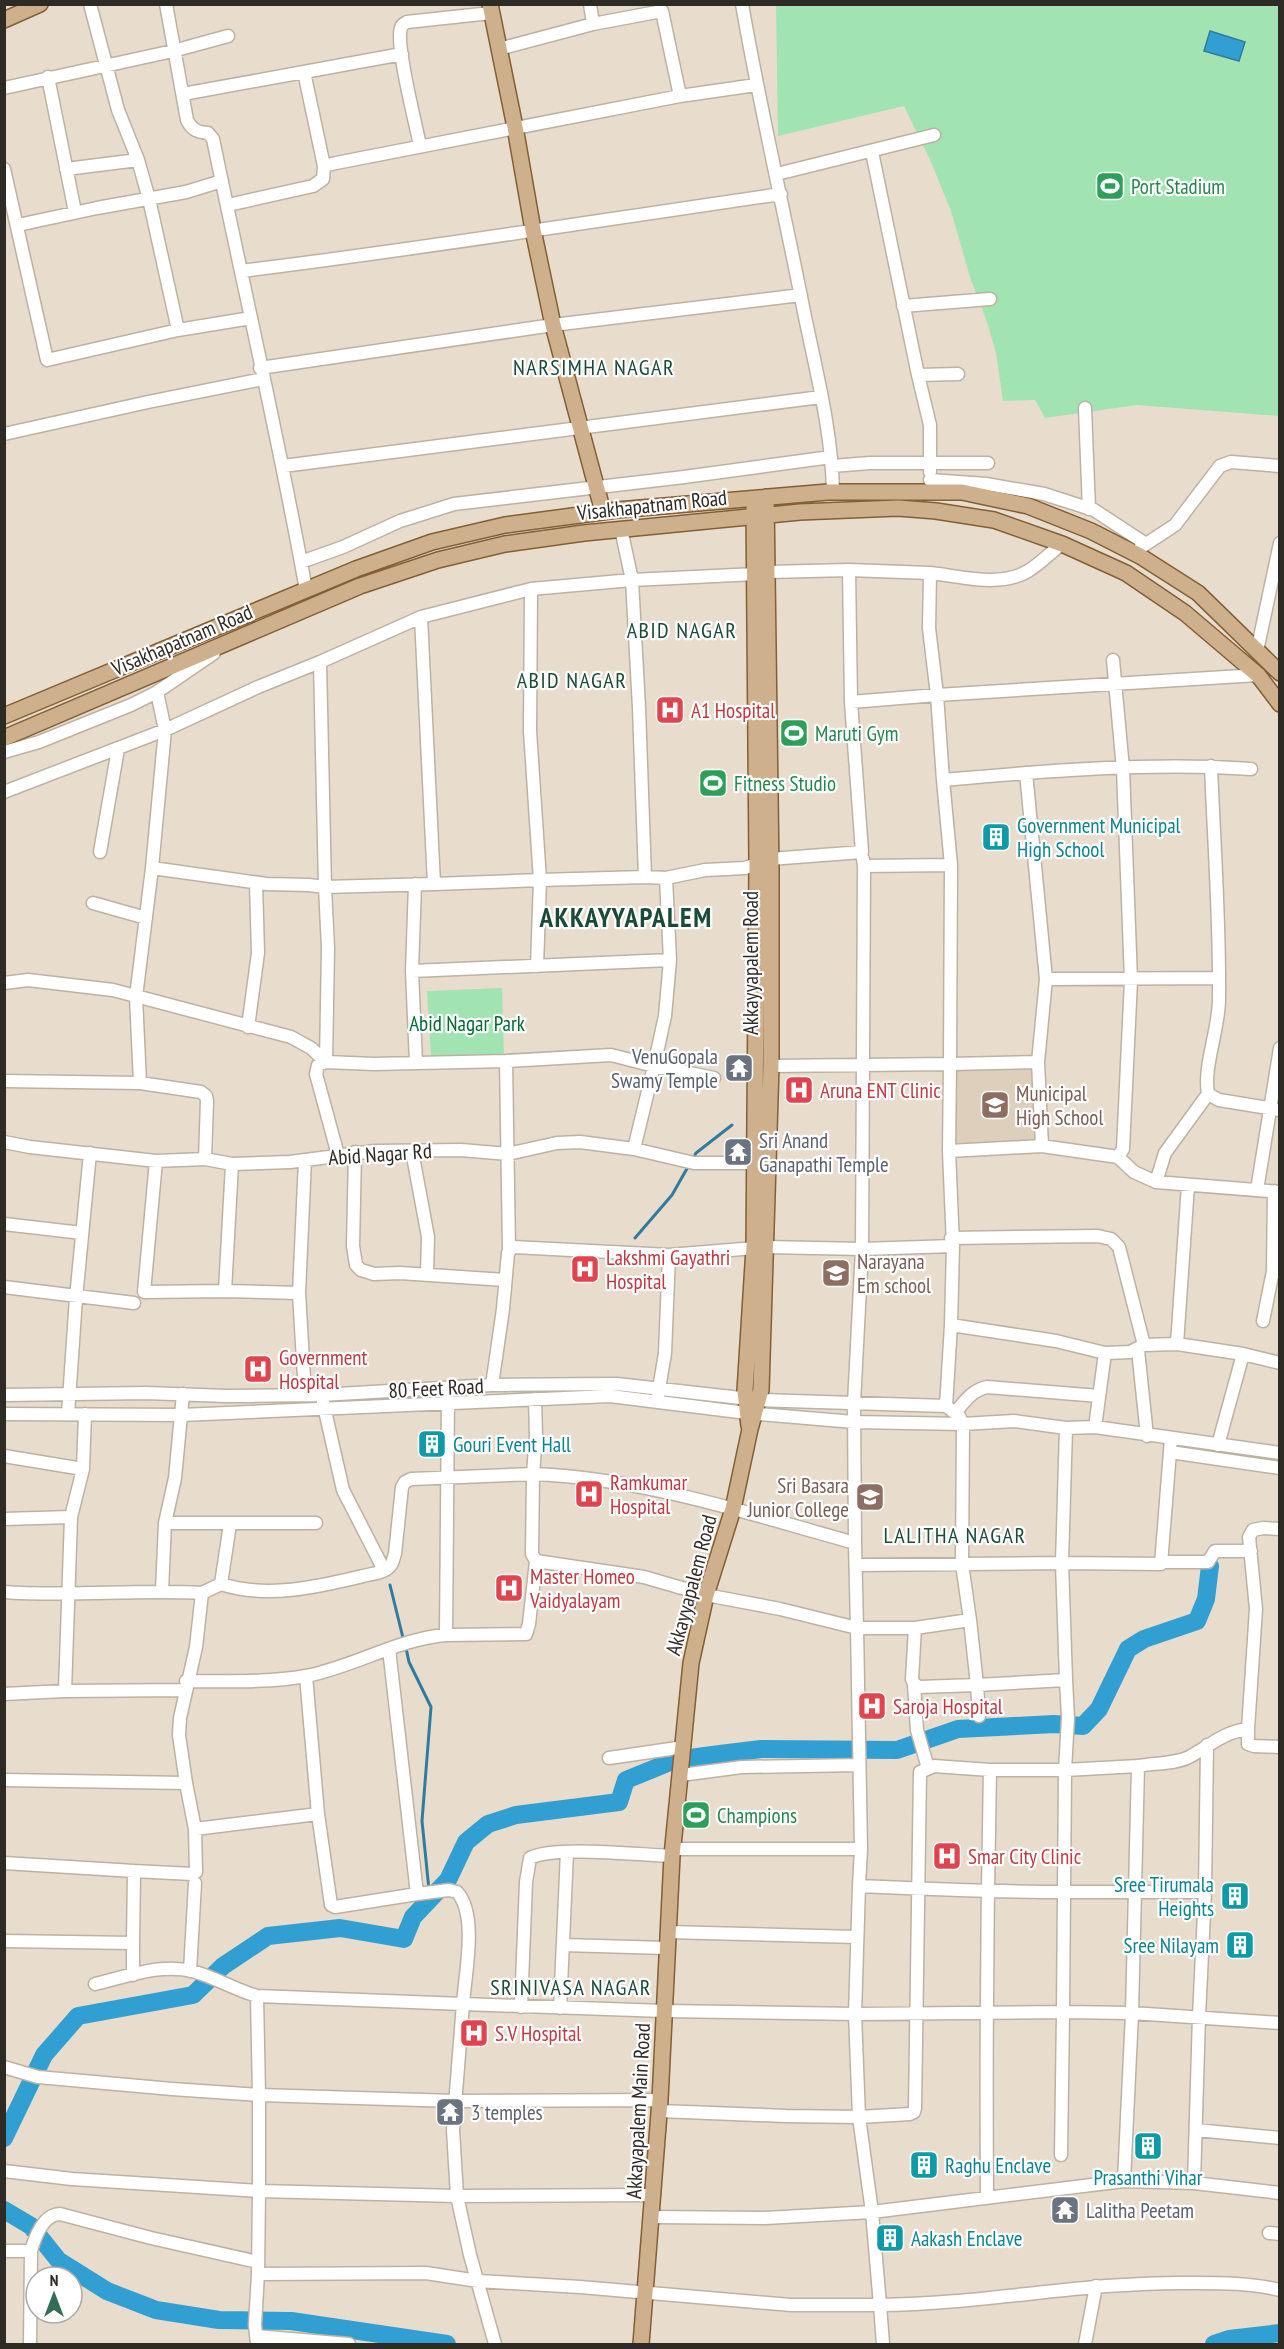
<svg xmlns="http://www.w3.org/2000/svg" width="1284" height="2349" viewBox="0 0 1284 2349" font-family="'PT Sans Narrow',sans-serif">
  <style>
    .education { fill: #decfbd }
    .green { fill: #a1e3b1 }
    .water { fill: #329fd3; stroke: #317c9e; stroke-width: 1.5 }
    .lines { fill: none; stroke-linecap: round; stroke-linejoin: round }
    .stream { stroke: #317c9e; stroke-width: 3 }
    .river { stroke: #329fd3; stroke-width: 18 }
    .minor-casing { stroke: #bcb2a3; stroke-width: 15 }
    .major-casing { stroke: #825f36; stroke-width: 18 }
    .minor { stroke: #fff; stroke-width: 12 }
    .major { stroke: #cfb08c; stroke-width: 15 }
    .labels { text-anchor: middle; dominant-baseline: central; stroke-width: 4.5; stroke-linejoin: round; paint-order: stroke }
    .leisure-label { font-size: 21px; fill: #27864d; stroke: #fff; text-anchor: start }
    .street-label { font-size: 21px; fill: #2e2a24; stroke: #fff }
    .health-label { font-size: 21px; fill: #be3a42; stroke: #fff; text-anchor: start }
    .culture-label { font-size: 21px; fill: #0d838f; stroke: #fff; text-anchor: start }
    .park-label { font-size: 21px; fill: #006a31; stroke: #fff }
    .worship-label { font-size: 21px; fill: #5b616d; stroke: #fff; text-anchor: start }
    .education-label { font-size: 21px; fill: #785e54; stroke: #fff; text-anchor: start }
    .neighbourhood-label { font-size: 22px; letter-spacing: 1.5px; fill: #1b4a38; stroke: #fff }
    .district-label { font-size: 27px; font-weight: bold; letter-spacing: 1.5px; fill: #1b4a38; stroke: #fff }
  </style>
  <rect width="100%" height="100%" fill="#e8ddcd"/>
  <path class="education" d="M1036,1066L1038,1142L953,1147L954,1068Z"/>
  <path class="green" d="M776,5H1279V416L1137,405L1045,418L1035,400L1003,401L996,353L987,322L970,277L951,211L931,162L904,106L778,136Z
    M502,988L504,1056H431L427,991Z"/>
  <path class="water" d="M1210,31L1245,42L1239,61L1204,51Z"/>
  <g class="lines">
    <path class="stream" d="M693,1159L696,1153L732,1125
      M635,1238L672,1195L689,1165
      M390,1585L404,1642
      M406,1648L409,1662L431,1707L422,1821L429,1890"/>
    <path class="river" d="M4,2138L44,2055L78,2016L193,1995L223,1966L268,1936L340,1928L404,1939L413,1917L448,1880L466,1842L488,1824L516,1815L619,1802L626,1780L675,1760L720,1754L761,1749L897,1750L958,1729L1054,1724L1083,1726L1099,1709L1128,1649L1144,1639L1197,1621L1206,1599L1210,1566
      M4,2210L31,2226L59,2261L107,2291L156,2310L219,2320L291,2321L447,2344
      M1214,2344L1229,2339L1280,2333"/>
    <g class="minor-casing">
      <path id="minor" d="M90,4L118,110L138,160L149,199L178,330
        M166,4L187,120C192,130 197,132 208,133L213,139C244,290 279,439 306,590
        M590,4L593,24
        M742,4C760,108 784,210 804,312C816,371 832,431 833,492
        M499,49L593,24L662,11L680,96
        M48,77L75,212
        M4,88L173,51L228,36
        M183,94L304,72
        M420,146C416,124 395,45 401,28C402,24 404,24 407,22L491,13
        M872,152L918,375L958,374
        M324,166L304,72L402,54
        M4,169L47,360L178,330L251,318
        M66,169L138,160
        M777,174L934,135
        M228,205L313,186L323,179L324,166L336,163L680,96L756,85
        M18,225L97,208L186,192L222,181
        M241,271C421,249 601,220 781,194
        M903,306L990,299
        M260,368L553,325L801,295
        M918,375L930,425V472
        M1085,408L1089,509
        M4,434L148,402L263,379
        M283,466L821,397
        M832,466L870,463H988
        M930,480L986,484L1044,494L1094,510L1146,544
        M621,529L632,580L639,708L645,877L666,878L705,870L745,868L770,859L862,852L851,702L937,695L1258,675
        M1140,548L1175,525L1220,466L1231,462L1280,466
        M301,562L343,547L400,521L454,504L684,477L831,457
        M849,570L930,573L929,628L937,695L943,780
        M768,572L849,570L851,702
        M930,573C960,576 1000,588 1028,571C1040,564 1051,552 1062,544
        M531,589L421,617L434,884L540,880L537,966
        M421,617L320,662L325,887L434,884
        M1257,651L1280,543
        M1113,660L1123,769L1131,980L1123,1149L1118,1157
        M4,752L39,742L131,705L157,692L214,653
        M1211,766C1214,844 1220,922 1219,999C1219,1030 1203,1066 1208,1094L1219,1100L1280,1110
        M1026,773L1046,979
        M4,792L165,730L258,687L320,662
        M100,852L118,749
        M951,865L943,780C1044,771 1150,762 1251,769
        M152,868L165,730L157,692
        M645,877L540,880L530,731L531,589L632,580L756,574
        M666,878L670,960L665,1016L654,1066L714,1078
        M415,884L412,971L670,960
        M93,903L146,918
        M412,971L416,1063
        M4,983L28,980L113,990L291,1037L311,1048L326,1062L318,1065L316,1074L338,1155
        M248,1027L258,953L256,883
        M506,1061L611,1055L654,1066L634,1149
        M1038,1062L1042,1146
        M771,1066L950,1064L951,865L864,866L863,859
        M4,1081L140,1083L201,1092L206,1096L207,1101L205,1159
        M140,1083L136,997L152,868L267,884L309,885L325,887L328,948L326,1062L374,1064L506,1061L509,1250
        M4,1142L30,1147L156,1161L205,1159L232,1164L290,1162L375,1151L461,1150L508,1154L557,1143L580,1142L634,1149L694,1163H754
        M412,1151L428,1237L427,1274
        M949,1151L950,1064L1038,1062L1046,979L1219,978
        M355,1152L353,1246L356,1265L361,1270L374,1274L400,1273L505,1280
        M156,1161L144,1292L225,1291
        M232,1164L225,1291L299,1293L305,1160
        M1156,1182L1165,1153L1208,1094
        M1257,1190L1280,1048
        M4,1224L82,1233
        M951,1238L1098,1236L1111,1239L1119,1247L1144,1345
        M4,1287L134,1303
        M299,1293L305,1395
        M1263,1321L1273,1271L1274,1191
        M951,1325L953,1246L949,1151L1042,1146L1118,1157L1134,1172L1156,1182L1280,1192
        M1177,1344L1243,1354L1280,1363
        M1138,1350L1147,1436
        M492,1385L503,1309L508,1253L513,1247L669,1255L766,1247L862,1249L864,866
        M4,1395L146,1393L226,1396L321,1395L492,1385L617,1384L758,1400L946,1406L959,1416L963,1424L962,1564L970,1620L915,1628H857L855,1543C750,1514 643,1478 533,1474L536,1436L535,1399
        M658,1395L665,1353L669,1255
        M323,1402L343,1490L384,1570
        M946,1406L951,1325L1056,1341L1105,1353L1130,1352L1144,1345L1177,1344L1188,1185
        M955,1413C964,1402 972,1390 987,1387L1099,1396
        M4,1414L182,1415L610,1396L747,1413L854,1422L963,1424L1014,1421L1066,1428L1062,1563L856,1565
        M68,1414L76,1298L90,1153
        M1095,1427L1280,1453
        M1066,1428L1095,1427L1105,1353
        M1218,1445L1243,1354
        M1170,1452L1280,1468
        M4,1456L83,1469
        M4,1519L71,1517
        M165,1523H316
        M855,1543L854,1403L862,1249L953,1246
        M1162,1562H1208L1215,1551H1251
        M221,1584C268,1599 317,1587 363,1576C371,1574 383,1573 389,1567C393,1564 393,1559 395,1554L402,1487L405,1482L411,1479L533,1474L532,1554L536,1561L644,1577L706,1595L780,1609L857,1628L861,1849
        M162,1591L165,1523L175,1478L183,1394
        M4,1592C71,1597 136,1589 202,1593L196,1647L180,1718L179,1735L186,1783L4,1780
        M202,1593L221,1584L230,1524
        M970,1620L977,1685L1066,1680L1062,1563L1161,1564L1171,1439
        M915,1628L912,1679L914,1684L919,1687L977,1685L979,1716
        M446,1635L526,1634L529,1624L536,1561
        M1066,1680L1068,1718L1065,1770L1138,1766L1132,2013L1124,2181
        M186,1681C226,1681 267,1683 306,1676C354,1667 397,1639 446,1635L448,1396
        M914,1684L917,1730L928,1768
        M65,1691L71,1517L83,1469L85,1414
        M4,1694L65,1691L184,1690
        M1248,1729L1256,1609L1249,1537L1253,1530L1263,1528L1280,1529
        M609,1758L684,1747
        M1138,1766C1154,1763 1175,1764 1189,1757C1210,1746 1223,1732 1248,1729V1744L1254,1746L1280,1747
        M990,1770H1065L1064,1892H1205L1199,2016L1194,2183
        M681,1775L742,1767L859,1765
        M318,1814L331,1905L335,1907L417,1894L389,1649
        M195,1829L318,1814L306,1676
        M673,1849H861L859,1886
        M4,1863L134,1871L133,1943
        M134,1871L192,1874L196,1872L195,1829L186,1783
        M1205,1892L1207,1745
        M417,1894L449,1890L457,1892C478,1915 465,1974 463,2004L664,2011L855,2014L1063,2012L1061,2155
        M667,1932L857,1937
        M4,1941L133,1943V1975
        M563,1945L666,1948
        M190,1971L195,1883
        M95,1984C126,1977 160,1963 192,1971C215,1977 235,1990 257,1996
        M521,2007L526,1882L530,1858C555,1845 640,1855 672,1856
        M560,2008L567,1852
        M4,2067L38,2077L172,2089L259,2095L257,1996L463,2004L453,2130L457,2196L470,2255L495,2344
        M660,2111L786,2116L859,2117L872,2212L1124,2181L1194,2183L1280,2193
        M1196,2130L1280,2138
        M4,2171L72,2179L259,2191V2095L455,2101L660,2100
        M987,2198C986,2056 987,1913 990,1770L934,1766L920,1772L915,2108L914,2112L910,2114L859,2117L855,2014L859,1886C927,1889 995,1892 1064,1892L1063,2012L1132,2013L1280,2023
        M652,2217L765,2218L872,2212L880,2305H791L580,2287L478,2281L426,2273L258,2274L259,2191L457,2196L654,2195
        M1269,2233L1280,2234
        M4,2251H31L30,2344
        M31,2251C35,2237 43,2214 60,2214L151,2238L258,2262
        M256,2336L349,2344
        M257,2344L255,2325L258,2274
        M883,2344L880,2305C985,2304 1089,2281 1194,2283C1222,2283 1251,2283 1280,2290
        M1085,2344L1096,2286"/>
    </g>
    <g class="major-casing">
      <path id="major" d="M490,4L515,127L533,230L553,325L603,512
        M4,20L40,4
        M4,716L356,569L432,542L505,525L617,510L828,492H962L1028,506L1091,531L1140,556L1198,593L1280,673
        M4,738L360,586L438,560L505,544L584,533L800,512L898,508L936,511L994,520L1062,544L1126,573L1185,613L1258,675L1280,704
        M749,1426L745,1391L754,1248L757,864L754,508
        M641,2344L660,2100L672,1856L691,1663L706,1595L733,1509L750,1429L761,1390L771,1066V870L766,497"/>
    </g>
    <use href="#minor" class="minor"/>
    <use href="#major" class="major"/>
  </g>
  <defs>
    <g id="stadium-square" transform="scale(1.5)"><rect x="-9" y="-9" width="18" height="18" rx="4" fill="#2e9e5b" stroke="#fff"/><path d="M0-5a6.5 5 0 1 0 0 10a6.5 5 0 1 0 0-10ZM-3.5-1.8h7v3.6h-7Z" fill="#fff"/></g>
    <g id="hospital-square" transform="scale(1.5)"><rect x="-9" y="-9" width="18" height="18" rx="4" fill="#e0444e" stroke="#fff"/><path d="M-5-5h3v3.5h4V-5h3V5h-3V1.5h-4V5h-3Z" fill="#fff"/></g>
    <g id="building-square" transform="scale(1.5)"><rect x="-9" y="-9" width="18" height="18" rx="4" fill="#0f9aa8" stroke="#fff"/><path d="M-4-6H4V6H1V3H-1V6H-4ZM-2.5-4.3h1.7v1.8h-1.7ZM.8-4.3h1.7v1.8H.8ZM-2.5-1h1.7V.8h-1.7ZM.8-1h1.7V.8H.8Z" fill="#fff"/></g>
    <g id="temple-square" transform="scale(1.5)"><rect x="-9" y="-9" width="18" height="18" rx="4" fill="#6b7280" stroke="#fff"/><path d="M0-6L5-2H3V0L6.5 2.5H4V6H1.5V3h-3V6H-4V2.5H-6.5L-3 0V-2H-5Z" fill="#fff"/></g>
    <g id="school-square" transform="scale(1.5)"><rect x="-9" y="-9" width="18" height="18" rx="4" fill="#8d6e63" stroke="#fff"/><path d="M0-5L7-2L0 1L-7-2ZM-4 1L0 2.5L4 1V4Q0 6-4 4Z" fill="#fff"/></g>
    <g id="university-square" transform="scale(1.5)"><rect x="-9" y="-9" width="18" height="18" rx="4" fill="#8d6e63" stroke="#fff"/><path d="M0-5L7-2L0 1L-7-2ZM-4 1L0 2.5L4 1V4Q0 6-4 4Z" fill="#fff"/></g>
  </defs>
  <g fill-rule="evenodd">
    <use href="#stadium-square" x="1110" y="186"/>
    <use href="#hospital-square" x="670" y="710"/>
    <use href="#stadium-square" x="794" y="733"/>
    <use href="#stadium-square" x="713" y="783"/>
    <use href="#building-square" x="996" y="837"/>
    <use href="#temple-square" x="739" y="1068"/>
    <use href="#hospital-square" x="799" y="1090"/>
    <use href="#school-square" x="995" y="1105"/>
    <use href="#temple-square" x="738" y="1152"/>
    <use href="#hospital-square" x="585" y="1269"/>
    <use href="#school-square" x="836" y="1273"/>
    <use href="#hospital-square" x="258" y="1369"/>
    <use href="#building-square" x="432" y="1444"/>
    <use href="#hospital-square" x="589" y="1494"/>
    <use href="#university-square" x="870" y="1497"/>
    <use href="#hospital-square" x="509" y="1588"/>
    <use href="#hospital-square" x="872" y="1706"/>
    <use href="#stadium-square" x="696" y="1815"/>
    <use href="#hospital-square" x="947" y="1856"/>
    <use href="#building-square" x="1235" y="1896"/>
    <use href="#building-square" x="1240" y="1945"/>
    <use href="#hospital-square" x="474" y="2033"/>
    <use href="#temple-square" x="450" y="2112"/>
    <use href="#building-square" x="1148" y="2146"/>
    <use href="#building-square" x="924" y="2165"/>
    <use href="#temple-square" x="1065" y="2210"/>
    <use href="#building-square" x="890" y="2238"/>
  </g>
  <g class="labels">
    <g class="leisure-label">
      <text x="1131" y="186">Port Stadium</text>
      <text x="815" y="733">Maruti Gym</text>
      <text x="734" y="783">Fitness Studio</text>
      <text x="717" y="1815">Champions</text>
    </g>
    <g class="street-label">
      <text transform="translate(652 505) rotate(-6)">Visakhapatnam Road</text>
      <text transform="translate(182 640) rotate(-23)">Visakhapatnam Road</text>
      <text transform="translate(750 963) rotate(-90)">Akkayyapalem Road</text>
      <text transform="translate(380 1154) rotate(-4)">Abid Nagar Rd</text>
      <text transform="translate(436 1388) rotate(-3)">80 Feet Road</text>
      <text transform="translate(691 1585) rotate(-75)">Akkayyapalem Road</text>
      <text transform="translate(638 2111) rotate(-87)">Akkayapalem Main Road</text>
    </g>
    <g class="health-label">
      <text x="691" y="710">A1 Hospital</text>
      <text x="820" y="1090">Aruna ENT Clinic</text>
      <text x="606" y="1257">Lakshmi Gayathri<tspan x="606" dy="24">Hospital</tspan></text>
      <text x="279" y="1357">Government<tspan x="279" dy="24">Hospital</tspan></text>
      <text x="610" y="1482">Ramkumar<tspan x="610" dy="24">Hospital</tspan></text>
      <text x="530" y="1576">Master Homeo<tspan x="530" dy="24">Vaidyalayam</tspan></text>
      <text x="893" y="1706">Saroja Hospital</text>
      <text x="968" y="1856">Smar City Clinic</text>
      <text x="495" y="2033">S.V Hospital</text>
    </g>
    <g class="culture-label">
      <text x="1017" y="825">Government Municipal<tspan x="1017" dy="24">High School</tspan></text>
      <text x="453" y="1444">Gouri Event Hall</text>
      <text x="1214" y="1884" text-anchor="end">Sree Tirumala<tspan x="1214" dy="24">Heights</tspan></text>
      <text x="1219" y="1945" text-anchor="end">Sree Nilayam</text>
      <text x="945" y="2165">Raghu Enclave</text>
      <text x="1148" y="2177" text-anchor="middle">Prasanthi Vihar</text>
      <text x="911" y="2238">Aakash Enclave</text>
    </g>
    <g class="park-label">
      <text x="467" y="1023">Abid Nagar Park</text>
    </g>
    <g class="worship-label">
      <text x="718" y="1056" text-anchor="end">VenuGopala<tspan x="718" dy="24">Swamy Temple</tspan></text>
      <text x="759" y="1140">Sri Anand<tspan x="759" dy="24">Ganapathi Temple</tspan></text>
      <text x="471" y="2112">3 temples</text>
      <text x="1086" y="2210">Lalitha Peetam</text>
    </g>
    <g class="education-label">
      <text x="1016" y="1093">Municipal<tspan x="1016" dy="24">High School</tspan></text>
      <text x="857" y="1261">Narayana<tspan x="857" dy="24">Em school</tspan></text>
      <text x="849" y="1485" text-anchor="end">Sri Basara<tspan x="849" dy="24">Junior College</tspan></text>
    </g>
    <g class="neighbourhood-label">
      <text x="594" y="367">NARSIMHA NAGAR</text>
      <text x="682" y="630">ABID NAGAR</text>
      <text x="572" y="680">ABID NAGAR</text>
      <text x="955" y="1535">LALITHA NAGAR</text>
      <text x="571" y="1987">SRINIVASA NAGAR</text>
    </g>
    <g class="district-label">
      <text x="626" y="917">AKKAYYAPALEM</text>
    </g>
  </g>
  <rect width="1284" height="2349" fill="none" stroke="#2e2a24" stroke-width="12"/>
  <g transform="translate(54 2295)"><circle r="28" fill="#ffffff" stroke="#abaaa7" stroke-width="1.5"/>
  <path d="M0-4.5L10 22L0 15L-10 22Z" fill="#336d56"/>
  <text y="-9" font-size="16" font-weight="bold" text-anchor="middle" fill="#2e2a24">N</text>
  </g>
</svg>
